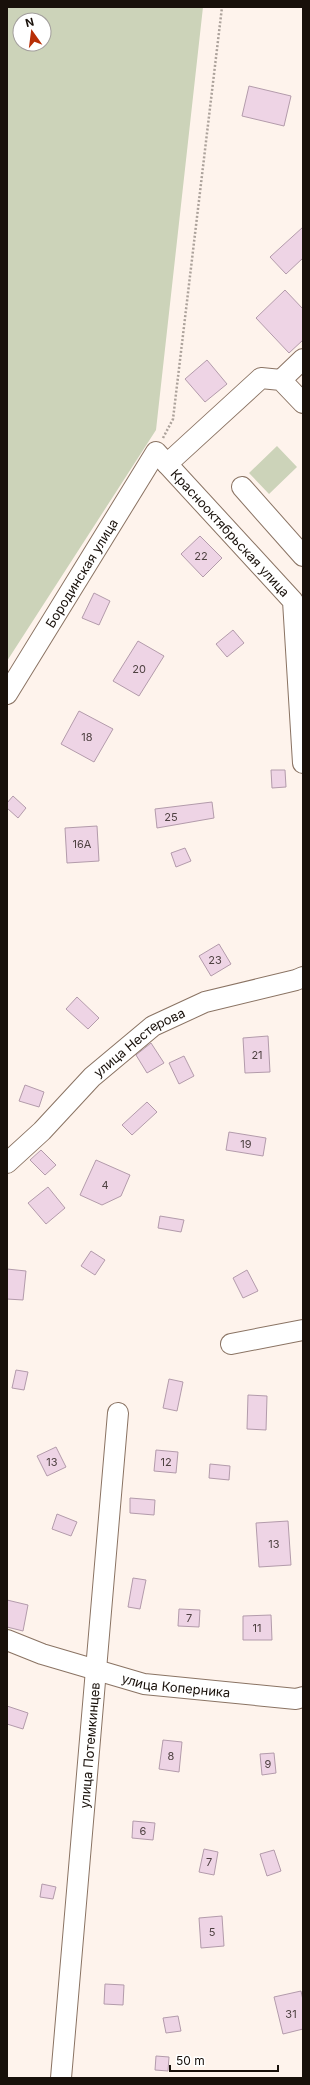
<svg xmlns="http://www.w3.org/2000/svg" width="310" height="2085" viewBox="0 0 310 2085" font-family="Inter,sans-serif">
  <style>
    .green { fill: #ccd3b9; fill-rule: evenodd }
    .building { fill: #eed4e5; stroke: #b39bab }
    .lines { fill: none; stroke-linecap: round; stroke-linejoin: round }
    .minor-casing { stroke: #8a7363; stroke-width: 22 }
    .path { stroke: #aca29b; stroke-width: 2.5; stroke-dasharray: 2 2; stroke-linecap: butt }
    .minor { stroke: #fff; stroke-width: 20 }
    .labels { text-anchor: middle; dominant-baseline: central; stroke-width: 3.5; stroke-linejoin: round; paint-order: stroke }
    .number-label { font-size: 11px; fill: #4e4141 }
    .street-label { font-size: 13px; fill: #18100a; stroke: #fff }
  </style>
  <rect width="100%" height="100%" fill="#fef3ec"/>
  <path class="green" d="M7,7H203L156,430L7,661ZM20,20H44V44H20Z
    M277,446L297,467L269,494L249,473Z"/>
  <path class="building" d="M249,86L291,96L284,126L242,116Z
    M303,227V258L286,274L270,257Z
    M285,290L303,309V340L289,353L256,318Z
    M207,360L227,384L205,402L185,379Z
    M200,536L222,558L203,577L181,554Z
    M94,593L110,601L99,625L82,618Z
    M233,630L244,643L227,657L216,644Z
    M138,641L164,656L139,696L113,681Z
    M79,711L113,729L94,762L61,744Z
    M271,770H285L286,787L272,788Z
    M13,796L26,808L18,818L7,808V803Z
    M212,802L214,818L157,828L155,809Z
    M97,826L99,861L67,863L65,828Z
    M185,848L191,861L176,867L171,853Z
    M219,944L231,964L211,976L199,956Z
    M77,997L99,1018L88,1029L66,1009Z
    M268,1036L270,1072L245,1073L243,1038Z
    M151,1043L164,1063L147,1073L136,1055Z
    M184,1056L194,1076L179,1084L169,1063Z
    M25,1085L44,1092L39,1107L19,1101Z
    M147,1102L157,1112L132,1135L122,1125Z
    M229,1132L266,1138L263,1156L226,1150Z
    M41,1150L56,1165L45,1175L30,1160Z
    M96,1160L130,1175L121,1196L102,1205L80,1195Z
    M48,1187L65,1208L46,1224L28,1203Z
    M160,1216L184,1220L181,1232L158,1228Z
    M91,1251L105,1260L95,1275L81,1266Z
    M7,1269L26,1271L23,1300L7,1299Z
    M247,1270L258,1291L243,1298L233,1278Z
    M16,1370L28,1372L24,1390L12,1388Z
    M169,1379L183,1382L177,1411L163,1408Z
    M248,1395L267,1396L266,1430L247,1429Z
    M56,1447L66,1467L47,1476L37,1456Z
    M156,1450L178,1452L176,1473L154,1471Z
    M210,1464L230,1466L229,1480L209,1478Z
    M130,1498L155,1500L154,1515L130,1513Z
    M57,1514L77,1522L71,1536L52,1529Z
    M288,1521L291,1565L259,1567L256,1523Z
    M133,1578L146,1580L140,1609L128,1607Z
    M7,1600L28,1605L23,1631L7,1627Z
    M179,1609L200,1610L199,1627L178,1626Z
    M271,1615L272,1640H243V1616Z
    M7,1706L28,1713L23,1729L7,1724Z
    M163,1740L182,1742L179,1772L159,1769Z
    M274,1753L276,1773L262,1775L260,1754Z
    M133,1821L155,1823L153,1840L132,1838Z
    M204,1849L218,1852L214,1875L199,1872Z
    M274,1850L281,1871L267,1876L260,1854Z
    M42,1884L56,1887L53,1899L40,1897Z
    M222,1916L224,1946L201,1948L199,1918Z
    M105,1984L124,1985L123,2005L104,2004Z
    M301,1991L303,2000V2029L283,2034L274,1997Z
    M178,2016L181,2031L166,2033L163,2018Z
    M156,2056L169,2057L168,2071L155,2070Z"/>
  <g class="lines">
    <g class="minor-casing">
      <g id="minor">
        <path d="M281,380L303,359"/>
        <path d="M167,464L261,378L281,380L303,403"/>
        <path d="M242,487L303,556"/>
        <path id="s1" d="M7,694L156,452L293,601L303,763"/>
        <path id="s2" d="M7,1163L42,1131L92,1077L153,1026L205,1002L296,980L303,977"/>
        <path d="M231,1344L303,1330"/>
        <path id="s3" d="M7,1640L42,1654L144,1684L296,1699L303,1697"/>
        <path id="s4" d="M61,2078L118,1413"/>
      </g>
    </g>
    <path class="path" d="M163,438L173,419L222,7"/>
    <use href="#minor" class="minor"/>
  </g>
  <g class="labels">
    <g class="number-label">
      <text x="201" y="556">22</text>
      <text x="139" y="669">20</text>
      <text x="87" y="737">18</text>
      <text x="171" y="817">25</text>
      <text x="82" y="844">16А</text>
      <text x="215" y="960">23</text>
      <text x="257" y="1055">21</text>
      <text x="246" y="1144">19</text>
      <text x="105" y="1185">4</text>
      <text x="52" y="1462">13</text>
      <text x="166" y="1462">12</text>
      <text x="274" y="1544">13</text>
      <text x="189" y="1618">7</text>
      <text x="257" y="1628">11</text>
      <text x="171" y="1756">8</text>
      <text x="268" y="1764">9</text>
      <text x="143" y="1831">6</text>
      <text x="209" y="1862">7</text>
      <text x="212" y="1932">5</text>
      <text x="291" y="2014">31</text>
    </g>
    <g class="street-label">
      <text stroke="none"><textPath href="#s1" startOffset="394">Краснооктябрьская улица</textPath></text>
      <text stroke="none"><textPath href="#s1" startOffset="142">Бородинская улица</textPath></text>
      <text stroke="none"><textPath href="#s2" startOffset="180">улица Нестерова</textPath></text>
      <text stroke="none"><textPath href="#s3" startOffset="176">улица Коперника</textPath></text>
      <text stroke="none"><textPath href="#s4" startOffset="334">улица Потемкинцев</textPath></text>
    </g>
  </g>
  <rect width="310" height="2085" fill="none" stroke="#18100a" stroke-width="16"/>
  <g transform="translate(32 32) rotate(346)"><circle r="19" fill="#ffffff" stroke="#a39f9d"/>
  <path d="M0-3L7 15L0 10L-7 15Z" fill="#b82e06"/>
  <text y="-6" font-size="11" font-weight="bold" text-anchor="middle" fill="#18100a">N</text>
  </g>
  <path d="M170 2065v6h108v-6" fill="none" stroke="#18100a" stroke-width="2"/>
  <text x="176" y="2065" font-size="12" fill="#18100a" stroke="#ffffff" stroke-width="3" paint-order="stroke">50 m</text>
</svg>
